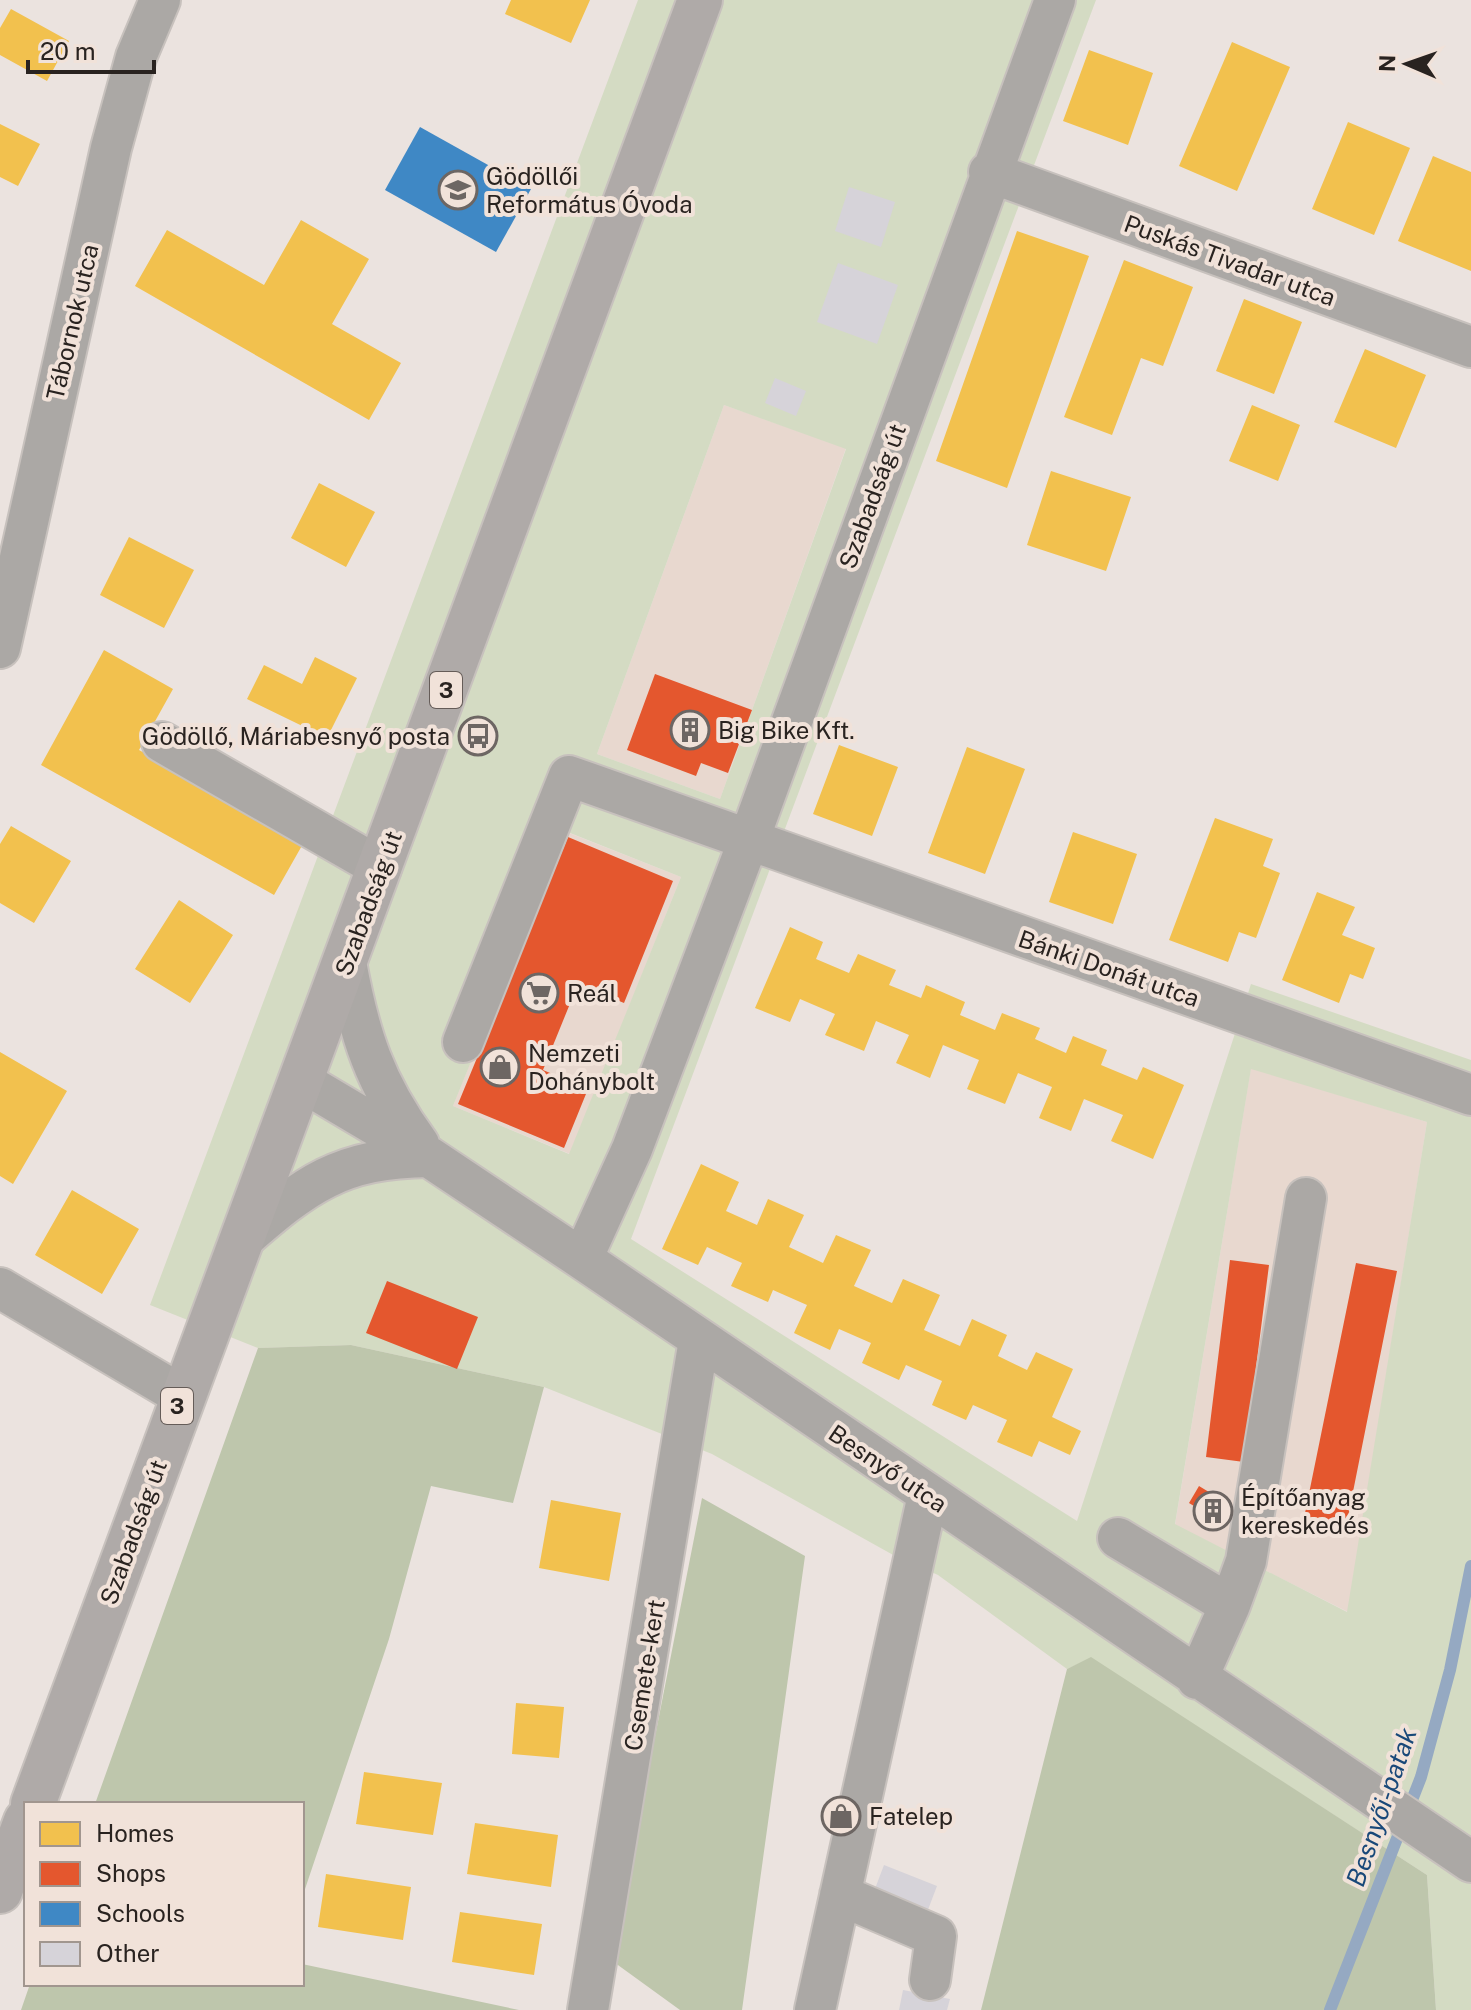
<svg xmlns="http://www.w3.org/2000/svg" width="1471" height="2010" viewBox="0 0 1471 2010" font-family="'Public Sans',sans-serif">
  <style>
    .commercial { fill: #e8d8cf }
    .green { fill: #d4dbc3; fill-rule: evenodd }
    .forest { fill: #bec6ac }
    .homes { fill: #f2c14e }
    .shops { fill: #e4572e }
    .schools { fill: #3f88c5 }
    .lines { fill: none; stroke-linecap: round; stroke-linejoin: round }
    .stream { stroke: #95a9c2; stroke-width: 12 }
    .building { fill: #d6d3d9 }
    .minor-casing { stroke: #c7c1bd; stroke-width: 44 }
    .major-casing { stroke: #c7c1bd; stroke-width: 48 }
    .minor { stroke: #aba8a5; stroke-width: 40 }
    .major { stroke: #afaaa8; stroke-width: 44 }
    .labels { text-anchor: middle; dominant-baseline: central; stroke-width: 8; stroke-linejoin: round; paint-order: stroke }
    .shield { fill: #f1e2d9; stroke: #655c58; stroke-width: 2 }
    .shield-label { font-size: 22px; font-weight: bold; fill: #292320 }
    .poi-label { font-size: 24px; fill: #292320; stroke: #f1e2d9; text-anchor: start }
    .street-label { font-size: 24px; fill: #292320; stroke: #f1e2d9 }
    .water-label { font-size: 26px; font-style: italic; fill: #194879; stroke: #f1e2d9 }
  </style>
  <rect width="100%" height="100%" fill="#ebe3df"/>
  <path class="commercial" d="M724,405L846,448L720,799L597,754Z
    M564,831L681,877L570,1154L453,1106Z
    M1251,1068L1427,1122L1348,1612L1175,1525Z"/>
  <path class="green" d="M638,0H1096L631,1239L1077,1521L1251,984L1471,1060V2010H1436L1427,1875L1091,1658L1067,1669L938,1575L895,1556L712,1454L544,1387L351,1345L258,1348L150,1305ZM724,405L846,449L720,799L597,754ZM565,831L681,877L569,1154L453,1106ZM1251,1069L1427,1122L1347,1612L1175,1524Z"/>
  <path class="forest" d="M351,1345L544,1387L513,1503L431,1486L389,1639L302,1898V1804H95L258,1348Z
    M702,1498L805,1556L742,2010H680L611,1960Z
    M1091,1657L1427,1875L1436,2010H981L1067,1669Z
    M302,1964L519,2010H21L30,1984H302Z"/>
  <path class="homes" d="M511,0H590L571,43L505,14Z
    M11,9L69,41L47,81L0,55V28Z
    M1232,42L1290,67L1237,191L1179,166Z
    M1089,50L1153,73L1128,145L1063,121Z
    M1348,122L1410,148L1374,235L1312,209Z
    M0,124L40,144L18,186L0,177Z
    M1433,156L1471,172V271L1398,241Z
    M301,220L369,259L332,324L401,363L369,420L135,286L167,230L264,285Z
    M1017,231L1089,256L1007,488L936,461Z
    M1124,260L1193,287L1163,366L1141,358L1112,435L1064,417Z
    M1244,299L1302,322L1274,394L1216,371Z
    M1365,349L1426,375L1396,448L1334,422Z
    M1252,405L1300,425L1278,481L1229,461Z
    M1051,471L1131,497L1106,571L1027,545Z
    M319,483L375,512L346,567L291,538Z
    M129,537L194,570L164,628L100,595Z
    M104,650L173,689L139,750L304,842L274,895L41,765Z
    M315,657L357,678L327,738L247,699L264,665L302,684Z
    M839,745L898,767L872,836L813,814Z
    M967,747L1025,769L985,874L928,853Z
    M1215,818L1273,839L1263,866L1280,873L1256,938L1239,932L1228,962L1169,940Z
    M11,826L71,861L34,923L0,903V844Z
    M1073,832L1137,854L1113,924L1049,902Z
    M1317,892L1355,907L1342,935L1375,948L1363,979L1350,974L1339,1003L1282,980Z
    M179,900L233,935L190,1003L135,969Z
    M790,927L823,942L816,959L849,973L858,954L896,970L889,985L921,998L926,985L965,1002L960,1015L995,1030L1002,1013L1040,1028L1035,1039L1066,1053L1073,1036L1107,1050L1101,1065L1137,1080L1143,1067L1184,1085L1153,1159L1111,1141L1123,1115L1084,1099L1071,1131L1039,1118L1052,1087L1018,1073L1005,1104L967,1089L979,1060L943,1045L930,1078L896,1063L909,1035L876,1021L864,1051L825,1035L835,1014L800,999L790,1022L755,1008Z
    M0,1052L67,1091L13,1184L0,1176Z
    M701,1164L739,1182L726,1211L757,1225L768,1199L804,1215L789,1247L823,1263L836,1235L871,1250L854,1286L892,1303L903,1279L940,1295L924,1330L960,1346L972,1319L1007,1335L998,1356L1027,1370L1036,1352L1073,1369L1052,1417L1081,1431L1070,1455L1039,1441L1032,1457L997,1442L1007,1420L973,1405L966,1420L932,1405L942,1381L906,1365L899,1380L862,1363L871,1343L839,1329L830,1350L794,1333L807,1305L773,1290L768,1302L731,1286L742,1263L707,1247L698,1265L662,1249Z
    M72,1190L139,1229L102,1294L35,1255Z
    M551,1500L621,1513L609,1581L539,1568Z
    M516,1703L564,1707L559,1758L512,1754Z
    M364,1772L442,1783L433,1835L356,1824Z
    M475,1823L558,1835L551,1887L467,1874Z
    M326,1874L411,1887L403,1940L318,1927Z
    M460,1912L542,1924L534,1975L452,1962Z"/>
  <path class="shops" d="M655,674L752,710L728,773L701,763L696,776L627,750Z
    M568,837L673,881L624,1003L578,984L543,1070L588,1089L564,1148L458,1104Z
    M1230,1260L1269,1265L1244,1462L1206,1457Z
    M1356,1263L1397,1271L1346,1527L1304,1518Z
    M387,1281L478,1317L457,1369L366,1333Z
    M1199,1486L1227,1503L1217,1520L1189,1503Z"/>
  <path class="schools" d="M420,127L531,189L496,252L385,190Z"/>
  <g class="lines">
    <path class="stream" d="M1330,2010L1421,1777L1450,1670L1471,1566"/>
  </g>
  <path class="building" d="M849,187L895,202L881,247L835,231Z
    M838,263L898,285L877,344L817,322Z
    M775,378L806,391L796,416L765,403Z
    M884,1865L937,1886L926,1915L873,1894Z
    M903,1990L950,1999L947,2010H899Z"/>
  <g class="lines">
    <g class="minor-casing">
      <path id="minor" d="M989,172L1471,347
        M0,648L111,148L136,57L160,0
        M162,742L381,868
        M346,962C359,1035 375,1084 419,1144
        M463,1042L569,776L1471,1095
        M301,1081L429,1157L582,1259L1471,1862
        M241,1241C306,1184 340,1158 429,1157
        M582,1259L632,1149L748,842L1055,0
        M0,1288L181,1395
        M1118,1538L1230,1605L1197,1679
        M1230,1605L1246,1561L1306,1198
        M840,1895L936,1936L930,1980
        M588,2010L699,1340
        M815,2010L928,1495"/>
    </g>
    <g class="major-casing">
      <path id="major" d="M33,1804L700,0
        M0,1891L26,1821"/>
    </g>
    <use href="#minor" class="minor"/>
    <use href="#major" class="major"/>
  </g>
  <defs>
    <g id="school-ring" transform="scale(2)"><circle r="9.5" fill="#f1e2d9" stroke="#6d6663" stroke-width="1.5"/><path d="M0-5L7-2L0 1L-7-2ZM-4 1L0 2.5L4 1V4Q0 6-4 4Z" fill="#6d6663"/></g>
    <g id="building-ring" transform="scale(2)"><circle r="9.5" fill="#f1e2d9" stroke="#6d6663" stroke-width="1.5"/><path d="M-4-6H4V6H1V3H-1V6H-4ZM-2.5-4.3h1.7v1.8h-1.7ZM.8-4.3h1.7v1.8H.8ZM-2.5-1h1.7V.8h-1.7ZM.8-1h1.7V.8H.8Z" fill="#6d6663"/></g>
    <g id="bus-ring" transform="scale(2)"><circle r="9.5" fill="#f1e2d9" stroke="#6d6663" stroke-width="1.5"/><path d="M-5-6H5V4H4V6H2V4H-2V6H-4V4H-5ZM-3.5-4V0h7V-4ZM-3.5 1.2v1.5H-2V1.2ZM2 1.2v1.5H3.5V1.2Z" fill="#6d6663"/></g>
    <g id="supermarket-ring" transform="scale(2)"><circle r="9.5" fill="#f1e2d9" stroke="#6d6663" stroke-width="1.5"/><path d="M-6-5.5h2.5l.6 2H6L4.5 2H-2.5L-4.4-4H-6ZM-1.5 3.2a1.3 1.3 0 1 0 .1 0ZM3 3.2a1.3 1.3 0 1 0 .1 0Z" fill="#6d6663"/></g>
    <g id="shop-ring" transform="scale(2)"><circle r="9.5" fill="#f1e2d9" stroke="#6d6663" stroke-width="1.5"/><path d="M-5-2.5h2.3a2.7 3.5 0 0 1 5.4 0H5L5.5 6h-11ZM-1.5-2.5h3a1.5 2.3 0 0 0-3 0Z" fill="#6d6663"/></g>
  </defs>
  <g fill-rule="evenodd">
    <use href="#school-ring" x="458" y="190"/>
    <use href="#building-ring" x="690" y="730"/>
    <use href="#bus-ring" x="478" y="736"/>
    <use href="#supermarket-ring" x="539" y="993"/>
    <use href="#shop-ring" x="500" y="1067"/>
    <use href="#building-ring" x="1213" y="1511"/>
    <use href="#shop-ring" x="841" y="1816"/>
  </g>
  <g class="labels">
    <g class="shield">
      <rect x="430" y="672" width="32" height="36" rx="6"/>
      <rect x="161" y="1388" width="32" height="36" rx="6"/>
    </g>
    <g class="shield-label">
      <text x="446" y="690">3</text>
      <text x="177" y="1406">3</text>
    </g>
    <g class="poi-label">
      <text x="486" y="176">Gödöllői<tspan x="486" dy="28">Református Óvoda</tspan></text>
      <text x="718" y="730">Big Bike Kft.</text>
      <text x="450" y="736" text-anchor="end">Gödöllő, Máriabesnyő posta</text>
      <text x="567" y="993">Reál</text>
      <text x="528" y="1053">Nemzeti<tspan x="528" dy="28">Dohánybolt</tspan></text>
      <text x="1241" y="1497">Építőanyag<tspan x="1241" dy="28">kereskedés</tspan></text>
      <text x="869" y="1816">Fatelep</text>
    </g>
    <g class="street-label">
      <text transform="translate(1230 260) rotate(20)">Puskás Tivadar utca</text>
      <text transform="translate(72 322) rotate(-77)">Tábornok utca</text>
      <text transform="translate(872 496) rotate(-70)">Szabadság út</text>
      <text transform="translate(368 903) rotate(-70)">Szabadság út</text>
      <text transform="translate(1109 968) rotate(19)">Bánki Donát utca</text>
      <text transform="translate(888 1468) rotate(34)">Besnyő utca</text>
      <text transform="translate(133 1532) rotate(-70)">Szabadság út</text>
      <text transform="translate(644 1675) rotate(-81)">Csemete-kert</text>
    </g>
    <g class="water-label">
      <text transform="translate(1381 1807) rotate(-71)">Besnyői-patak</text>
    </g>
  </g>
  <rect x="24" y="1802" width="280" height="184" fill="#f1e2d9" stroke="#a1968f" stroke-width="2"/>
  <rect x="40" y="1822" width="40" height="24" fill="#f2c14e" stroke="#a1968f" stroke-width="2"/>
  <text x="96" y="1842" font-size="24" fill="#292320">Homes</text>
  <rect x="40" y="1862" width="40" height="24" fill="#e4572e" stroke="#a1968f" stroke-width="2"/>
  <text x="96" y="1882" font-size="24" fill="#292320">Shops</text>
  <rect x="40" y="1902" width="40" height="24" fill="#3f88c5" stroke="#a1968f" stroke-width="2"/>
  <text x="96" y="1922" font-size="24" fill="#292320">Schools</text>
  <rect x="40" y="1942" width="40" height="24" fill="#d6d3d9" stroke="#a1968f" stroke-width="2"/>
  <text x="96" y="1962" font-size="24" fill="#292320">Other</text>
  <g transform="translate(1407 64) rotate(272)" stroke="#f1e2d9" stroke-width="6" paint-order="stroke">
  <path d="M0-6L14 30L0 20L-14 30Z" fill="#292320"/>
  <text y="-12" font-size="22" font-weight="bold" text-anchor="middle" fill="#292320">N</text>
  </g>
  <path d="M28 60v12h126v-12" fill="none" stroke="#292320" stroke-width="4"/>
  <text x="40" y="60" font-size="24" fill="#292320" stroke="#f1e2d9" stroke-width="6" paint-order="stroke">20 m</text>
</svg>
